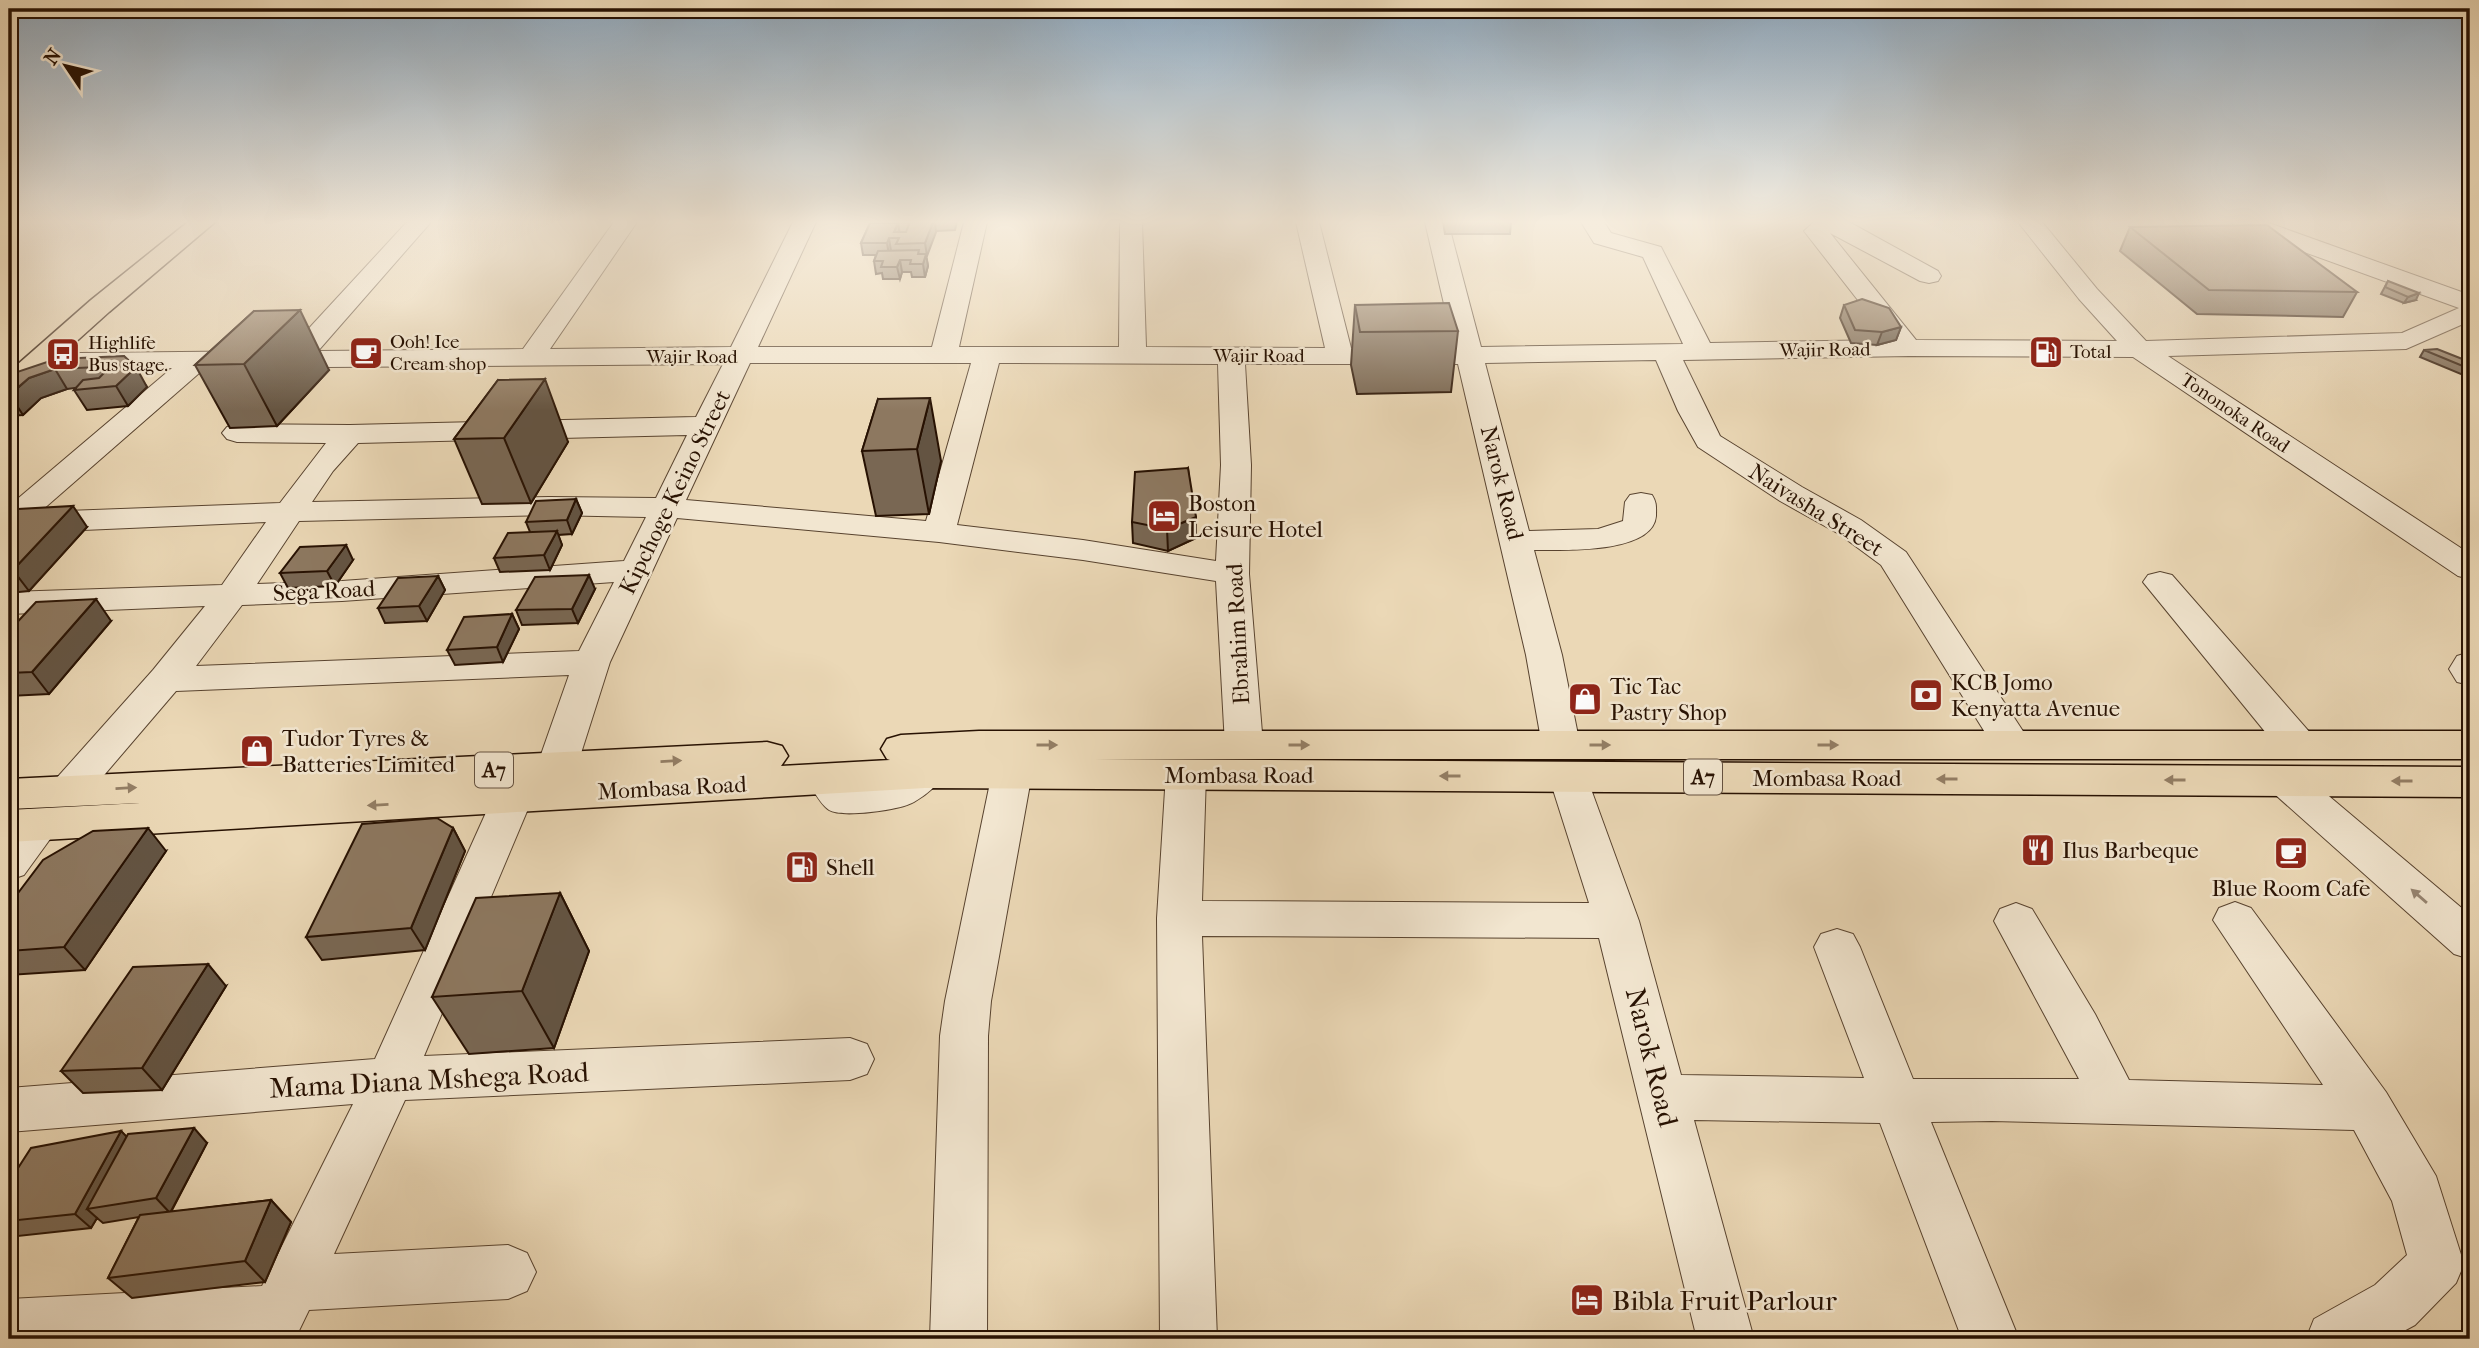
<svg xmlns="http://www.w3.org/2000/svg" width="2479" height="1348" viewBox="0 0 2479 1348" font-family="'IM FELL French Canon',serif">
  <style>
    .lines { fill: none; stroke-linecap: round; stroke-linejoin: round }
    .minor-casing { stroke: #58432f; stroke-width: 2 }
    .highway-casing { stroke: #271102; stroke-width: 3 }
    .minor { fill: #f2e6d0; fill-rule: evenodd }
    .highway { fill: #ebd8b6; fill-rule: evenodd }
    .wall { fill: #796753; stroke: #271102; stroke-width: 2 }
    .shaded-wall { fill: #635443; stroke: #271102; stroke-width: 2 }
    .building { fill: #8d7860; stroke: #271102; stroke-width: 2 }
    .oneway { fill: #937e65 }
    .oneway2 { fill: #978673 }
    .labels { text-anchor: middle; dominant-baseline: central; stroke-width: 5; stroke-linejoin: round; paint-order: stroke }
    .far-poi-label { font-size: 19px; fill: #271102; stroke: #f2e6d0; text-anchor: start }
    .far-street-label { font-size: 19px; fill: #271102; stroke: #f2e6d0 }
    .shield { fill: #f2e6d0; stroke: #645140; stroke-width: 2 }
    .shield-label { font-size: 21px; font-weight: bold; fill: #271102 }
    .street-label { font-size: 23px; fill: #271102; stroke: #f2e6d0 }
    .poi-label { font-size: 23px; fill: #271102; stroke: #f2e6d0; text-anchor: start }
    .near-street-label { font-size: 28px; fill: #271102; stroke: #f2e6d0 }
    .near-poi-label { font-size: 28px; fill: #271102; stroke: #f2e6d0; text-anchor: start }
  </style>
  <rect width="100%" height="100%" fill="#ebd8b6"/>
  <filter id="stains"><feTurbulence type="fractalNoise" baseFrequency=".00286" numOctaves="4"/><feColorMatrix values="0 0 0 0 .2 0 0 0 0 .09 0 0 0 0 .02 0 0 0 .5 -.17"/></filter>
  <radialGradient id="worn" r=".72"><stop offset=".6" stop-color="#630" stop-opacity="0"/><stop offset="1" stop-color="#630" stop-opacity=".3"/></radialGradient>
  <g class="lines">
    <g class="minor-casing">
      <path id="minor" d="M407,222H431L318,351L523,349L614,222H637L550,349L731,347L793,222H816L758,347H932L964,222H987L959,347H1119L1120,222H1142L1146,347L1325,348L1296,222H1319L1351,348L1454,347L1425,222H1448L1481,347L1683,344L1643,257L1594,243L1581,222H1604L1611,233L1661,247L1710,343L1889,340L1804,231L1814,222H1849L1938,271L1941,276L1938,281L1929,283L1920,281L1830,233L1916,340L2117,341L2079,299L2018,222H2042L2097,289L2146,341L2402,333L2459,308L2235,227L2232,222H2266L2470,295V321L2406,349L2168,356L2470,554V579L2458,576L2133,357L1909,356L1683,360L1720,436L1802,487L1861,520L1906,552L2032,745L2027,755L2013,759L1999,755L1881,565L1839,534L1780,501L1698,447L1678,411L1656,360L1485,363L1529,531L1598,529L1623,521L1625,502L1630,495L1641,493L1652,495C1657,503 1656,507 1656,516C1653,554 1563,550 1534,550L1562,655L1580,745L1575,755L1561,759L1547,755L1542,745L1526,655L1458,364H1245L1251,465L1249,574L1263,745L1258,755L1244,759L1230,755L1225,745L1216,581L1083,560L939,542L677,518L610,662L577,766L571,776L557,780L543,776L537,766L569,675L176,691L82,801L68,806L54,801L48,791L54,781L153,670L205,606L9,614V592L222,585L266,522L37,532L11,526L9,512L15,501L172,368L80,369L70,367L66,361L70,355L80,353L288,351ZM750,363H971L926,521L686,500ZM999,363L1218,364L1221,465L1216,561L1083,540L957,525ZM723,364L696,417L350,425L237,424L227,427L222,433L227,439L237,442L326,443L280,503L40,512L205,368ZM687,435L656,498L549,497L312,502L333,471L358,443ZM549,515L646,517L624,561L342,581L257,584L299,521ZM614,582L579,651L196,666L242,605L342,601Z
        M2160,572L2172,575L2312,735L2317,745L2312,755L2298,759L2284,755L2143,582L2148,575Z
        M2470,652V685L2457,682L2449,669L2457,656Z
        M925,759L939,763L945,773C938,785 926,795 914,802C901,810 842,818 829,810C820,804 812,788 807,779L813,769C832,763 840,768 852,783L888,779L911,763Z
        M1012,759L1026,763L1032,773L991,1001L988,1036L987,1339H930L940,1036L945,1001L992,773L998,763Z
        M1186,760L1200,764L1206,774L1202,901L1589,903L1549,777L1555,767L1569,763L1583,767L1639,921L1681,1075L1864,1078L1814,947L1821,934L1837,929L1853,934L1860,947L1913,1079H2079L1994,921L2000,909L2016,903L2032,909L2095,1014L2129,1080L2323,1085L2213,920L2219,908L2235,902L2251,908L2386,1092L2436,1176L2464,1264L2456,1283L2415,1325L2389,1339H2306L2314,1319L2375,1285L2407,1255L2392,1201L2354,1130L1992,1121L1931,1122L2019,1339H1962L1880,1123L1694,1120L1754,1339H1697L1599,938L1202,936L1217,1339H1160L1157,918L1166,774L1172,764Z
        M2284,766L2298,770L2470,915V959L2454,954L2270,790L2264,780L2270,770Z
        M513,782L527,787L533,797L424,1056L850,1038L867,1044L874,1059L867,1074L850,1080L405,1100L334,1254L508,1245L527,1253L536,1272L527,1291L508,1299L309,1310L295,1339H9V1299L262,1286L353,1104L9,1132V1088L375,1059L493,797L499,787Z
        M40,809L55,813L61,824L24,875L9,880C9,848 3,820 40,809Z"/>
    </g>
    <g class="highway-casing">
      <path id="highway" d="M188,222H215L109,312L19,393L9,396V372L91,300Z
        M979,731H2470V759H1095L2470,767V797L925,788L9,842V810L140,803L9,809V779L767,742L782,746L788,756L781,766L890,760L887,759L881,749L887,739L901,735Z"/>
    </g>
    <use href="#minor" class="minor"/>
    <use href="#highway" class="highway"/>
  </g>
  <path class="wall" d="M957,222L955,230L936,231L926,256L928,266L925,277H912L911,272H902L900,279H883L882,273L876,274L874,261L876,255H863L861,243L870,223Z
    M1443,222H1511L1510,234H1445Z
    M2130,227L2357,292L2343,317L2197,314L2120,251Z
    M2388,281L2416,300L2404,303L2381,294Z
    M1355,305L1458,331L1451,392L1357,394L1351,365Z
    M1844,305L1901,327L1896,340L1877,345L1851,343L1840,318Z
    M254,311L329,370L277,426L230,428L195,365Z
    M2424,350L2470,362V376L2468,377L2420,357Z
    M124,356L147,387L128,406L87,410L74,390L75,388L67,389L41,398L23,415L9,416V378Z
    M498,380L568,442L531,503L482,504L454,439Z
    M878,399L941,461L929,514L876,516L862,451Z
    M1188,468L1196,538L1168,551L1133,543L1132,522Z
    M576,499L582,513L572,534L558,535L562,545L550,570L500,572L494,558L530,532L526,522Z
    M9,519L87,527L29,591L9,593Z
    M353,560L335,586L288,588L280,573Z
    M438,576L445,590L427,621L385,623L378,608Z
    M595,589L578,623L522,625L516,610Z
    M512,614L519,629L503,662L455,665L447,650Z
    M111,621L49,694L9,696V631Z
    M453,828L465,851L425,950L322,960L306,937Z
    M166,851L85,970L9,975V905Z
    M560,893L589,951L554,1048L469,1054L432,997Z
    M226,986L162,1090L83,1093L61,1071Z
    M121,1131L126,1137L207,1143L171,1212L271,1200L291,1222L265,1282L132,1298L108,1278L139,1217L103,1223L97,1218L91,1228L9,1237V1182Z"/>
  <path class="shaded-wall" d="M933,222H935L936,232L927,256L925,243Z
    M898,223L900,235L894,232Z
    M889,238L891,251L889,255L887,243Z
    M926,254L928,266L925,277L923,264Z
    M900,260L902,272L900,279L897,267Z
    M2419,293L2416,300L2404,303L2408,297Z
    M300,310L329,370L277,426L244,364Z
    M1901,327L1896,340L1877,345L1882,332Z
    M136,367L147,387L128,406L116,386Z
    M55,369L67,389L41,398L23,415L10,395L29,378Z
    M545,379L568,442L531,503L504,438Z
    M930,398L941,461L929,514L917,449Z
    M576,499L582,513L572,534L567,520Z
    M73,506L87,527L29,591L13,570Z
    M1196,517V538L1168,551L1167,529Z
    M557,531L562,545L550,570L544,555Z
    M346,545L353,560L335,586L327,571Z
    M589,575L595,589L578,623L572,609Z
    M438,576L445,590L427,621L419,606Z
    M96,599L111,621L49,694L32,672Z
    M512,614L519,629L503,662L497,647Z
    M148,828L166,851L85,970L64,947Z
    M453,828L465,851L425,950L411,928Z
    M560,893L589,951L554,1048L522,991Z
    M208,964L226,986L162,1090L142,1068Z
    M194,1128L207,1143L170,1213L156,1198Z
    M121,1131L135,1145L87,1209L97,1218L91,1228L75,1214Z
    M271,1200L291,1222L265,1282L245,1261Z"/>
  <path class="building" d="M910,222H933L925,243L896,244L899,238H889L887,243H861L870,223H898L894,232H906Z
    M2267,225L2357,292L2209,290L2130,227Z
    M919,250L918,254H926L923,264H910L911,260H900L897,267H881L883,261H874L878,251Z
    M2388,281L2419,293L2408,297L2385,287Z
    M1862,299L1889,308L1901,327L1882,332L1855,330L1844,305Z
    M1449,303L1458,331L1360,332L1355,305Z
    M300,310L244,364L195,365L254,311Z
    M2437,349L2470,362V369L2424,350Z
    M124,356L136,367L116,386L74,390L83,380L99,378L104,373L99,367L55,369L29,378L9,395V378L14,373L56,359Z
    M545,379L504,438L454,439L498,380Z
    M930,398L917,449L862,451L878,399Z
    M1188,468L1196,517L1167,529L1132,522L1135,472Z
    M576,499L567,520L526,522L536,501Z
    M73,506L13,570H9V519L18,509Z
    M557,531L544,555L494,558L508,533Z
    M346,545L327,571L280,573L300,547Z
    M589,575L572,609L516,610L535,577Z
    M438,576L419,606L378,608L398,578Z
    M96,599L32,672L9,673V631L36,602Z
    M512,614L497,647L447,650L464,617Z
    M437,818L453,828L411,928L306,937L362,824Z
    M148,828L64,947L9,951V905L43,860L93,831Z
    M560,893L522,991L432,997L476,898Z
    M208,964L142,1068L61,1071L133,967Z
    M194,1128L156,1198L87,1209L128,1134Z
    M121,1131L75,1214L9,1221V1182L31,1148Z
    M271,1200L245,1261L108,1278L140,1215Z"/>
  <defs><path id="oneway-solid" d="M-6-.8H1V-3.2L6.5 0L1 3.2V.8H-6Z" transform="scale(1.75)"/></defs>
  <g class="oneway">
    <use href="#oneway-solid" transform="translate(1047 745)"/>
    <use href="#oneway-solid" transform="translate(1299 745)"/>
    <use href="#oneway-solid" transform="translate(1600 745)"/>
    <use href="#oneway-solid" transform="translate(1828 745)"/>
    <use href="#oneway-solid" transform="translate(671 761) rotate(-3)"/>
    <use href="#oneway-solid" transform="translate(1450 776) rotate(-180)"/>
    <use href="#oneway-solid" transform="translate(1947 779) rotate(-180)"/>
    <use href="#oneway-solid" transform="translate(2175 780) rotate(-180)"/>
    <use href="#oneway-solid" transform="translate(2402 781) rotate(-180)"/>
    <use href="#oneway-solid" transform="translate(126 788) rotate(-3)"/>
    <use href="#oneway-solid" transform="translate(378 805) rotate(177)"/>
  </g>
  <use class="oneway2" href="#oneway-solid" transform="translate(2419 896) rotate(-139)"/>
  <linearGradient id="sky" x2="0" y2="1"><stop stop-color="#8ea7bc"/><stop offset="0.54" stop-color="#f6edde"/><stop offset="1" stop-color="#f6edde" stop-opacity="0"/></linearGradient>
  <rect width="2479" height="411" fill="url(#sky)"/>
  <defs>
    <g id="fuel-square" transform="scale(1.75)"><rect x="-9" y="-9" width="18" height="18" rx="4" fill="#8f2418" stroke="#f2e6d0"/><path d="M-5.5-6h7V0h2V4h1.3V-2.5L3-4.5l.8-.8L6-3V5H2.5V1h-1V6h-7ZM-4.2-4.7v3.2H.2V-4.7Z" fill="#fff"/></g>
    <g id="cafe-square" transform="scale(1.75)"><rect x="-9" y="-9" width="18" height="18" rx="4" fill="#8f2418" stroke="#f2e6d0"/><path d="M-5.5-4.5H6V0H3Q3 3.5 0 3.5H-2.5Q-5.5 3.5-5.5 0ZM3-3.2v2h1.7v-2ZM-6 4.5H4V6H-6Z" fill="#fff"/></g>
    <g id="bus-square" transform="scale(1.75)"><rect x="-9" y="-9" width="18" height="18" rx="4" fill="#8f2418" stroke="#f2e6d0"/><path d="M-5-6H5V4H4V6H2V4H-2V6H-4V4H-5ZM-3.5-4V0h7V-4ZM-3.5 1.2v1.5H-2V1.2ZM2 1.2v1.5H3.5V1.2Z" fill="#fff"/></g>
    <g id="hotel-square" transform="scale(1.75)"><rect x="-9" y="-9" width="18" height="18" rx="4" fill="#8f2418" stroke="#f2e6d0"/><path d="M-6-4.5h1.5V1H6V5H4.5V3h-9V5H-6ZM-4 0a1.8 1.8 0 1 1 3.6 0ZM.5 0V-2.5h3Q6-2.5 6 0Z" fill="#fff"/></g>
    <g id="bank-square" transform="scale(1.75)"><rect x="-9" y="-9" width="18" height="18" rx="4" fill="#8f2418" stroke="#f2e6d0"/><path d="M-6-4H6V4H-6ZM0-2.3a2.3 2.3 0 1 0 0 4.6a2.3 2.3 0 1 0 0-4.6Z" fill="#fff"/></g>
    <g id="shop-square" transform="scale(1.75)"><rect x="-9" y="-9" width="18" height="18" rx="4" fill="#8f2418" stroke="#f2e6d0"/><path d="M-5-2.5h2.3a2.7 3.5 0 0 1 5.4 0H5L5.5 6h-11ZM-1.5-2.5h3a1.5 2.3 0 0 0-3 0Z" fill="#fff"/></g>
    <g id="restaurant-square" transform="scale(1.75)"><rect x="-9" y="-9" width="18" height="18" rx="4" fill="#8f2418" stroke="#f2e6d0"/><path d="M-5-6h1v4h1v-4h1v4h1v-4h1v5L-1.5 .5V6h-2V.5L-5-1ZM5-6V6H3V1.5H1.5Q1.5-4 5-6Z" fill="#fff"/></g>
  </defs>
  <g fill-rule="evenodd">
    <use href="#fuel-square" x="2046" y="352"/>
    <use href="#cafe-square" x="366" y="353"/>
    <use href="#bus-square" x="63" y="354"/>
    <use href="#hotel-square" x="1164" y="516"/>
    <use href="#bank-square" x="1926" y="695"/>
    <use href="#shop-square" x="1585" y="699"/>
    <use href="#shop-square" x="257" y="751"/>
    <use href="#restaurant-square" x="2038" y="850"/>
    <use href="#cafe-square" x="2291" y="853"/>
    <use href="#fuel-square" x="802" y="867"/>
    <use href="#hotel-square" x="1587" y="1300"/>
  </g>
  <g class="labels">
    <g class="far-poi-label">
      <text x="390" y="342">Ooh! Ice<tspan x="390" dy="22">Cream shop</tspan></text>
      <text x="88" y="343">Highlife<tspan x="88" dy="22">Bus stage.</tspan></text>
      <text x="2070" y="352">Total</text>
    </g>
    <g class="far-street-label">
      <text transform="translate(1825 350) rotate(-1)">Wajir Road</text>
      <text x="1259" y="356">Wajir Road</text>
      <text x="692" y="357">Wajir Road</text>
      <text transform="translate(2235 413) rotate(34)">Tononoka Road</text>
    </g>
    <g class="shield">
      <rect x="475" y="752.5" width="38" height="35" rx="5"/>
      <rect x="1684" y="759.5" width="38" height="35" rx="5"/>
    </g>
    <g class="shield-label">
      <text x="494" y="770">A7</text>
      <text x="1703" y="777">A7</text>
    </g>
    <g class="street-label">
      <text transform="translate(1502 483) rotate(76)">Narok Road</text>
      <text transform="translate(675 492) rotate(-64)">Kipchoge Keino Street</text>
      <text transform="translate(1816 510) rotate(32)">Naivasha Street</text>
      <text transform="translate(324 591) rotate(-3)">Sega Road</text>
      <text transform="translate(1238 634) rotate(-93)">Ebrahim Road</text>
      <text x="1239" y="775">Mombasa Road</text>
      <text x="1827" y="778">Mombasa Road</text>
      <text transform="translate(672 788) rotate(-3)">Mombasa Road</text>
    </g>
    <g class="poi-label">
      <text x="1188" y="503">Boston<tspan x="1188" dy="26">Leisure Hotel</tspan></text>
      <text x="1951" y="682">KCB Jomo<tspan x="1951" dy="26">Kenyatta Avenue</tspan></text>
      <text x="1610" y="686">Tic Tac<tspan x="1610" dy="26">Pastry Shop</tspan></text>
      <text x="282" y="738">Tudor Tyres &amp;<tspan x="282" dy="26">Batteries Limited</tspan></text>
      <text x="2062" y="850">Ilus Barbeque</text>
      <text x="826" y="867">Shell</text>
      <text x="2291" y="888" text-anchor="middle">Blue Room Cafe</text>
    </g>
    <g class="near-street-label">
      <text transform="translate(1652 1057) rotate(76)">Narok Road</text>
      <text transform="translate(429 1080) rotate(-3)">Mama Diana Mshega Road</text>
    </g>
    <g class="near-poi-label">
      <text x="1612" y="1300">Bibla Fruit Parlour</text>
    </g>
  </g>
  <rect width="2479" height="1348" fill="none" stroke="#ebd8b6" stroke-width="35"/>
  <rect x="10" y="10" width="2458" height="1327" fill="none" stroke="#271102" stroke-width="3.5"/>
  <rect x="18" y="18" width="2444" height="1313" fill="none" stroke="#271102" stroke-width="2"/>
  <g transform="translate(66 66) rotate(305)" stroke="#f2e6d0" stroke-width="5" paint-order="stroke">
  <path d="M0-5L12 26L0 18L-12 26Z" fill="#271102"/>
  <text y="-10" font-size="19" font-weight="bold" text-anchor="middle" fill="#271102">N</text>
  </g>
  <rect width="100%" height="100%" filter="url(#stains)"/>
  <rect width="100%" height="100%" fill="url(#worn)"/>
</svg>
